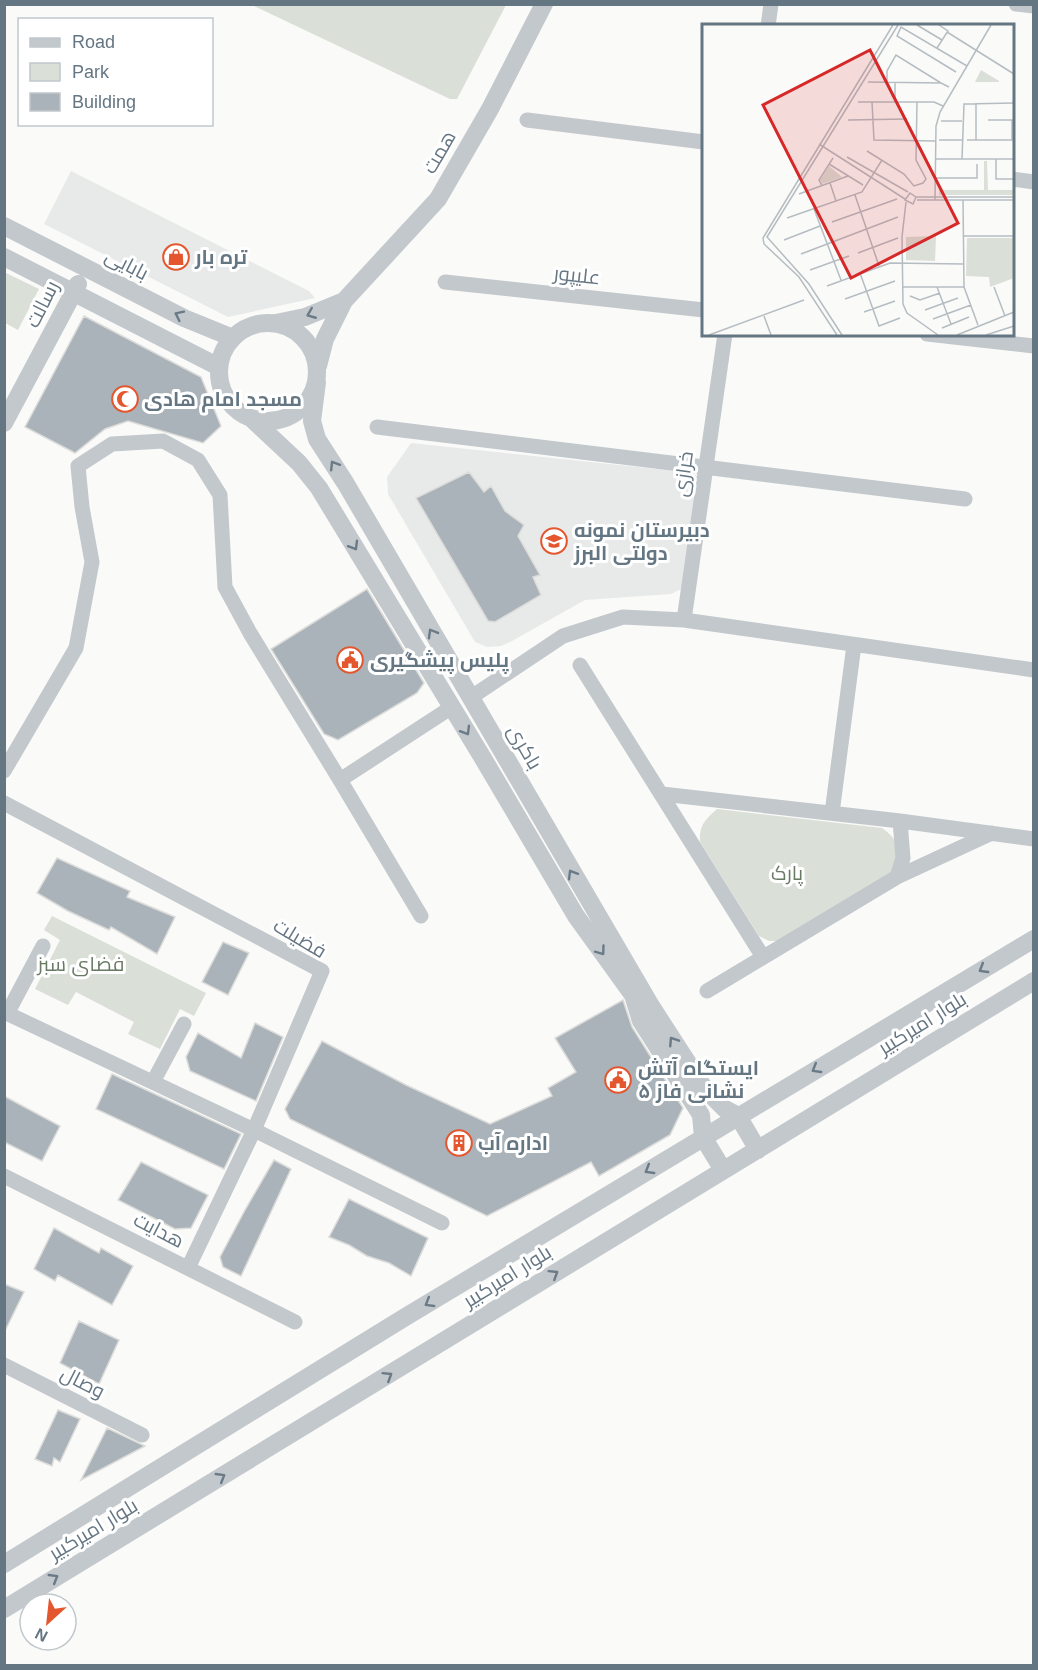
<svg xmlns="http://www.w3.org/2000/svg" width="1038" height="1670" viewBox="0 0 1038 1670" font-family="Arial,Cairo,sans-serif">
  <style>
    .built { fill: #e8e9e9 }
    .green { fill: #dadfd7 }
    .building { fill: #aab3b9; stroke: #dcdcda; stroke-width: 1.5 }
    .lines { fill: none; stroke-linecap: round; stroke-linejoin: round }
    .minor { stroke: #c3c8cc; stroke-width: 15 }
    .tertiary { stroke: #c3c8cc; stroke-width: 18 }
    .oneway { stroke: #6a7a87 }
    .labels { text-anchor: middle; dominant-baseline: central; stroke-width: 6; stroke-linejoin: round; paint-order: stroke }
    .street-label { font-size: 20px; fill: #657683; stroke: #fff }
    .poi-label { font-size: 20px; font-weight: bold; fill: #657683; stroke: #fff; text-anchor: start }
    .park-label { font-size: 20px; fill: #687a64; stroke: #fff }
    .inset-road { fill: none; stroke: #b5bdc2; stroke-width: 1.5 }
    .view { fill: #d62828; fill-opacity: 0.15; stroke: #d62828; stroke-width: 3 }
    .inset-edge { fill: none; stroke: #657683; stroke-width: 3 }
  </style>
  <rect width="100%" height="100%" fill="#fafaf8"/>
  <path class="built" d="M71,171L309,291L315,298L228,317L44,224Z
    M411,443L694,473L703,483L683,588L671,594L585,600L512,641L501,646L487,647L475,642L388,494L387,477Z"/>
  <path class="green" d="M252,5H506L457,99H450Z
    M4,272L39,289L18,330L5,323Z
    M717,809L882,828C903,843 897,850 894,874L780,941H769L759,936L700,842C699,825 705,820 717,809Z
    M52,916L206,993L194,1016L180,1009L160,1049L128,1034L134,1022L76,992L68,1005L35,989L60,940L44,930Z"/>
  <path class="building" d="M84,316L201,377L221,426L203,443L128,421L105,429L75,453L25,427Z
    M469,472L484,492L491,486L505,511L524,525L518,536L540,575L533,577L541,595L495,622L488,621L416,498Z
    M367,589L424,683L417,693L338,740L324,734L271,649Z
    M57,858L130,891L127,897L175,917L157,954L111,927L109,930L68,911L37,893Z
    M223,942L249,953L228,995L202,982Z
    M623,1000L632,1027L683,1108L670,1135L599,1176L591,1162L487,1216L290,1119L285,1109L322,1041L406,1085L490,1124L552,1096L548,1088L576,1072L555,1038Z
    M255,1023L283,1037L256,1101L190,1071L186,1057L198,1033L241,1058Z
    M112,1074L241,1134L224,1169L96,1109Z
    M4,1096L60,1126L42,1161L4,1142Z
    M274,1160L291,1169L241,1276L223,1267L220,1257L245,1210Z
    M141,1162L208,1195L191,1228L175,1229L118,1200Z
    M349,1199L428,1238L411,1276L389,1263L367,1256L349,1245L329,1237Z
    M54,1228L99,1253L101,1248L133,1266L112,1305L58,1275L55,1281L34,1269Z
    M4,1284L24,1292L4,1333Z
    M79,1321L119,1340L99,1384L60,1363Z
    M58,1410L80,1419L60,1462L54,1458L52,1466L35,1459Z
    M107,1428L145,1446L81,1480Z"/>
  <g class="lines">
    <path class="minor" d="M1016,4L1034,6
      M768,26L771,4
      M527,120L704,142
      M1012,179L1034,182
      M445,282L704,310
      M927,334L1034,346
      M377,427L965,499
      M684,620L725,334
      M580,665L763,957
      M470,698L563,636L623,617L684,620L1034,670
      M4,771L76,648L92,562L82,507L78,466L112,444L163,441L198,460L220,495L225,587L250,633L340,780L421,916
      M340,780L452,707
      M662,794L900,821L1034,839
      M4,803L322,971L254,1130L188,1268
      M832,813L854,645
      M897,877L992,833
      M707,991L897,877L903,858L900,821
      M4,1012L254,1130L442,1223
      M7,1014L43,946
      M153,1082L184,1024
      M4,1176L295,1322
      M4,1365L142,1435"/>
    <path class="tertiary" d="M4,226L184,318L233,338
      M4,257L219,367
      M219 372a49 49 0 1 1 98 0a49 49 0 1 1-98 0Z
      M276,323L305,317L344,301
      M318,366L325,339L344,301L438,199L490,109L544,4
      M317,382L312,421L317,439L346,484L651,1006L704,1088L725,1109L738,1116L758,1150
      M253,420L299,463L319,488L484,760L576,916L633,995L641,1021L701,1115L703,1137L723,1170
      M4,423L78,284
      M4,1564L407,1316L1034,939
      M4,1609L1034,981"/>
  </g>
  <defs><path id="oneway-chevron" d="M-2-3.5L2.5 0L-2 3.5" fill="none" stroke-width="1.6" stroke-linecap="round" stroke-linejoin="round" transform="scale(1.5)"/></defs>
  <g class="oneway">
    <use href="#oneway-chevron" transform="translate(311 314) rotate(158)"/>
    <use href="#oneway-chevron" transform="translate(179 315) rotate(-154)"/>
    <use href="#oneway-chevron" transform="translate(334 465) rotate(-122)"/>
    <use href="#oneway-chevron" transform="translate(354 546) rotate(59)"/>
    <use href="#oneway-chevron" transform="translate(432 633) rotate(-120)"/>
    <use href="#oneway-chevron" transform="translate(466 731) rotate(59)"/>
    <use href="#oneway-chevron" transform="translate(572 874) rotate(-121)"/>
    <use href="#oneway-chevron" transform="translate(601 951) rotate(54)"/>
    <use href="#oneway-chevron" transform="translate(983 969) rotate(149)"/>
    <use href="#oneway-chevron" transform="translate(673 1041) rotate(-123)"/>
    <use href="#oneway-chevron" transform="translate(816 1069) rotate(149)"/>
    <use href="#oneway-chevron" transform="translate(649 1170) rotate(149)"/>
    <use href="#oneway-chevron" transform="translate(554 1274) rotate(-32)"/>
    <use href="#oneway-chevron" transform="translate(429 1303) rotate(149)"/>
    <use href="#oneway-chevron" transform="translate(388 1376) rotate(-32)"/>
    <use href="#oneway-chevron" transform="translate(221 1477) rotate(-31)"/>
    <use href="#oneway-chevron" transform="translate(54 1578) rotate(-31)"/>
  </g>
  <defs>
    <g id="shop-ring" transform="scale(1.35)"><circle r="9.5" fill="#fff" stroke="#e4572e" stroke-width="1.5"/><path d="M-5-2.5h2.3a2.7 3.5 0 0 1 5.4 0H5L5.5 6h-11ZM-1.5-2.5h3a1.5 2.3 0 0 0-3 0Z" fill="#e4572e"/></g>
    <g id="mosque-ring" transform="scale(1.35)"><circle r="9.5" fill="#fff" stroke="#e4572e" stroke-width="1.5"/><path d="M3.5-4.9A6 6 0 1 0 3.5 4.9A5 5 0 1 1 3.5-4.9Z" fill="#e4572e"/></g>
    <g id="school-ring" transform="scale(1.35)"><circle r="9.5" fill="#fff" stroke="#e4572e" stroke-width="1.5"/><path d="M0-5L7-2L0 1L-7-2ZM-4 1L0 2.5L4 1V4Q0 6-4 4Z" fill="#e4572e"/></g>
    <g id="civic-ring" transform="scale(1.35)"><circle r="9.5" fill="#fff" stroke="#e4572e" stroke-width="1.5"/><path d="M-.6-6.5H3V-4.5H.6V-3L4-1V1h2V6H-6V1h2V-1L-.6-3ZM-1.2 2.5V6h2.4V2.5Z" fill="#e4572e"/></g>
    <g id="building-ring" transform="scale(1.35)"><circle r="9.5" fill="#fff" stroke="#e4572e" stroke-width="1.5"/><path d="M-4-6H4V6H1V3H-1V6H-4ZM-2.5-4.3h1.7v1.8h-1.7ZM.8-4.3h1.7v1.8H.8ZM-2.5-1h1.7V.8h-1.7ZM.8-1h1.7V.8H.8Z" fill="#e4572e"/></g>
  </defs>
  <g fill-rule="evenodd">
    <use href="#shop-ring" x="176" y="257"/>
    <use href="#mosque-ring" x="125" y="399"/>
    <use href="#school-ring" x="554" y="541"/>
    <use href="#civic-ring" x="350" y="660"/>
    <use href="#civic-ring" x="618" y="1080"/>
    <use href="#building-ring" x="459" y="1143"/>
  </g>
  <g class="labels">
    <g class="street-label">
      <text transform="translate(439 152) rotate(-60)">همت</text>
      <text transform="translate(127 264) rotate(27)">بابایی</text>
      <text transform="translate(577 275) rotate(6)">علیپور</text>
      <text transform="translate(42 304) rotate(-63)">رسالت</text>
      <text transform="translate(683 474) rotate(-82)">خرازی</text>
      <text transform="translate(525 747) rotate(60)">باکری</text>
      <text transform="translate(300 938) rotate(31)">فضیلت</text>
      <text transform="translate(922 1023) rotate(-32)">بلوار امیرکبیر</text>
      <text transform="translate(159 1230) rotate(27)">هدایت</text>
      <text transform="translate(507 1276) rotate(-32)">بلوار امیرکبیر</text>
      <text transform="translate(83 1382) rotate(27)">وصال</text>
      <text transform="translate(93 1529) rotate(-31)">بلوار امیرکبیر</text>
    </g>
    <g class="poi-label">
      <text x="195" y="257">تره بار</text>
      <text x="144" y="399">مسجد امام هادی</text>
      <text x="574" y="530">دبیرستان نمونه<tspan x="574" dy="23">دولتی البرز</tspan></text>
      <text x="370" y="660">پلیس پیشگیری</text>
      <text x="638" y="1068">ایستگاه آتش<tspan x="638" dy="23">نشانی فاز ۵</tspan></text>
      <text x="478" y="1143">اداره آب</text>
    </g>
    <g class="park-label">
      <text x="787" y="873">پارک</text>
      <text x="81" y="964">فضای سبز</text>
    </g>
  </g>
  <g transform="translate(702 24)">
    <rect width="312" height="312" fill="#fafaf8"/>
    <path d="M279,46L297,57V58H273ZM282,137H285L286,166H312V171H237V166H282ZM127,142L140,153L120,160L118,156ZM234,212L233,237L204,236V213ZM265,214H312V254L288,263L287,253L264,252Z" fill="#dadfd7"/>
    <path class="inset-road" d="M215,1L240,16M245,8L312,50M235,24L246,7L237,1M254,48L195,12L199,3L265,42M166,58L239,59L247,63M185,58V47L194,31L239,59M193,58V78M156,78H232L241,82M170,78L172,116L234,117M146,96L205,95M286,96H312M239,97H260M237,116H260M265,116H310V96M274,116V79M117,120L203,175M165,127L202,150L212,162L221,159L224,155L214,136L215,78M145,133L206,168M234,135H312M260,135L262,80L312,79M294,135V155H312M127,140L161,161M234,154H275V140M128,159L134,177M120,162L117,156L131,134M97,170L146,152M153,171L177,242M214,173L211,180L203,176L208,169L214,173H312M215,176H312M233,176L234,102L238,88L289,1M261,176L262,263L276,301M204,178L200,213L201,280L205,289L236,311M112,185L139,256M85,194L160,168L180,136M130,198L195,175M261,212H312M82,216L118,202M156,229L196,214M99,230L196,193M108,246L147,232M158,249L177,302L198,294M125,262L188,239L261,240M200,263H262M235,263L249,300M292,263L303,292M208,272L218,276L238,269M143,275L193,257M223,286L256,274M162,288L193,277M62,292L69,311M231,295L269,281M240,304L267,293M7,311L102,276M135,311L97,253L62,220L61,214L191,1M140,311L107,260L65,213L196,1M255,311L312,288M284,311L312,302"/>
    <path class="view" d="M168,26L256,199L149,254L61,81Z"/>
    <rect width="312" height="312" class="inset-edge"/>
  </g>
  <rect width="1038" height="1670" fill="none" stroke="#657683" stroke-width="12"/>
  <rect x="18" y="18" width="195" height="108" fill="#ffffff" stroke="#c1c8cd" stroke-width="1.5"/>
  <rect x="30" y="38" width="30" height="9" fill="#c3c8cc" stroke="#c1c8cd" stroke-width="1.5"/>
  <text x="72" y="48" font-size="18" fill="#657683">Road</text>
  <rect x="30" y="63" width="30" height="18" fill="#dadfd7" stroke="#c1c8cd" stroke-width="1.5"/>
  <text x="72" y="78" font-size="18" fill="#657683">Park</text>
  <rect x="30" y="93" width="30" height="18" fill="#aab3b9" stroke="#c1c8cd" stroke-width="1.5"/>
  <text x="72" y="108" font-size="18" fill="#657683">Building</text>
  <g transform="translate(48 1622) rotate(207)"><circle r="28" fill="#ffffff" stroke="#c1c8cd" stroke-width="1.5"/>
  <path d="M0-4.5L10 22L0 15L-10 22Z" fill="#e4572e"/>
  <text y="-9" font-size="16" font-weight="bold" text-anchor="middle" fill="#657683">N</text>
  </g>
</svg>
